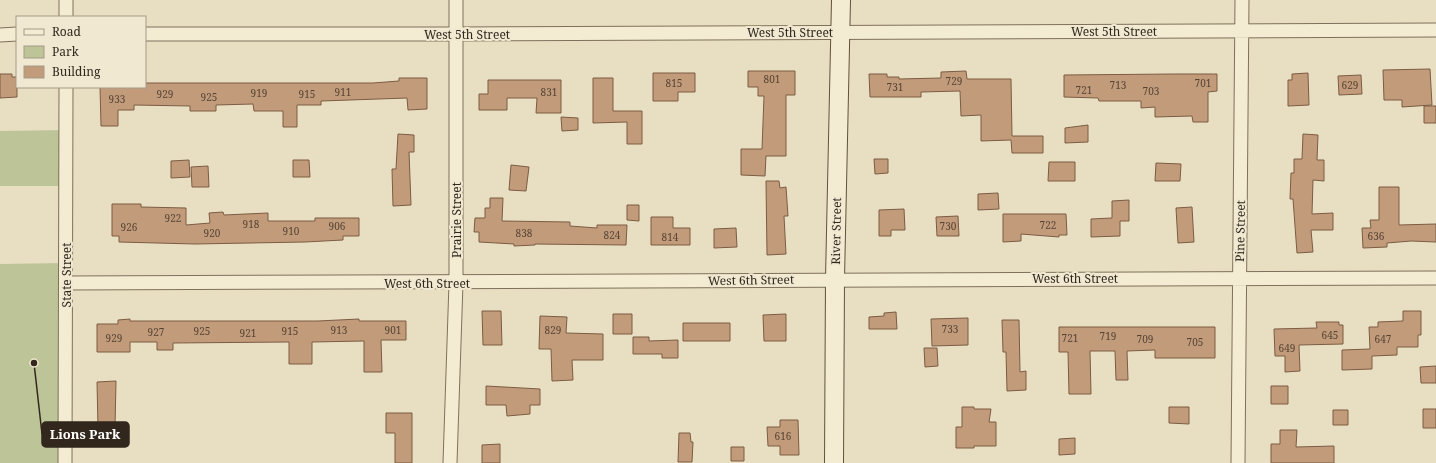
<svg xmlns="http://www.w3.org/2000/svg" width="1436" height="463" viewBox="0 0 1436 463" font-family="'Noto Serif',serif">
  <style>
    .green { fill: #bdc497 }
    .building { fill: #c29b7b; stroke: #7c5c43 }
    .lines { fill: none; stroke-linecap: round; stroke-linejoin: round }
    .street-casing { stroke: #7f705b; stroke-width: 15 }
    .secondary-casing { stroke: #61513e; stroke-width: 20 }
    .street { stroke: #f4ebd3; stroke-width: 13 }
    .secondary { stroke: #f4ebd3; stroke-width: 18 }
    .labels { text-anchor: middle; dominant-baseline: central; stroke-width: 4; stroke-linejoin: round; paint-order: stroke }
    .number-label { font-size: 10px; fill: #554434 }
    .street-label { font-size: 12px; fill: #31271d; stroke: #f0e8d0 }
    .leader { fill: none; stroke: #31271d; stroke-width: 1.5 }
    .callout-dot { fill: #31271d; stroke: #f0e8d0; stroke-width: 1.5 }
    .callout { fill: #31271d; stroke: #31271d; stroke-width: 1.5 }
    .callout-label { font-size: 13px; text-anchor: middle; font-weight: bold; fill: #fff }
  </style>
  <rect width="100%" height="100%" fill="#e8dec1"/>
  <path class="green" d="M68,130V186H0V131Z
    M67,263V463H0V264Z"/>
  <path class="building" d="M1430,69L1432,105L1402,107V100H1384L1383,70Z
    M748,71H795V95H786V156H766L765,176L741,175V149H762L764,96H758V87H748Z
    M966,71L967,79H1011L1012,136H1043V153H1012L1011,140L981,141V115L961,116L960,91L921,92V97H870L869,74H887V77H899V79L941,78V72Z
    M653,73H695V92H678V101H653Z
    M1308,73L1309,105L1288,106V80H1292V74Z
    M0,74H12V77H17V97L0,98Z
    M1174,74H1217V91L1208,92V122H1193L1192,116L1155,117V107L1141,108V101H1099L1098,98L1064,97V75Z
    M1361,75L1362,94L1339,95L1338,76Z
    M399,78H427V109L408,110L407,98L321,101V105H297V127H283V111H254L253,104L216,105V111H190V106L134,105V110H118V126H101L100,87H145V83H373L399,81Z
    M593,78H613V111H642V144H627V122L593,123Z
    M488,80H561V113H536L537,98H507V110H479V94H488Z
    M1424,106H1436V123H1424Z
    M561,117L578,118V130L562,131Z
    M1088,125V142L1065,143V128Z
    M398,134L414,135V152H409L411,205L393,206L392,169H396Z
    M1303,134L1318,135L1317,160H1324V181L1313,180L1312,214L1333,213V230H1311L1313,252L1297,253L1293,199H1290L1291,173H1294V159H1302Z
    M874,159H888V173L875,174Z
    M189,160L190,177L171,178V161Z
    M293,160H309L310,177H293Z
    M1049,162H1075V181H1048Z
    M1156,163L1181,164L1180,181H1155Z
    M511,165L529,167L526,191L509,190Z
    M208,166L209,187H192L191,167Z
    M766,181H779L780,188L786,187L788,216H784L786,254L767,255Z
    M1379,187H1399V225L1436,224V242L1411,241L1387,243V247L1363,248L1362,228H1371L1370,220H1379Z
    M998,193L999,209L978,210V194Z
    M490,198H503L502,221L570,222V226L597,228V225H627L626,245L535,244V245L514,246V244L479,242V232H474L475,218H485V208H490Z
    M1129,200V221H1120V236L1091,237V219L1112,218V201Z
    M112,204H141V207L186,208V225L210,223L209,213L223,212L224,215L268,213V221H315V218H359V236H343V240L305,242L195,244L119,242V236H112Z
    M627,205H639V221L627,220Z
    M1192,207L1194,242L1178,243L1176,208Z
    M904,209L905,230H891V236H879V210Z
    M1003,214H1066L1067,235H1059V237L1021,234V241L1003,242Z
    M958,216L959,236H937L936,217Z
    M651,217H673V228H690V245H651Z
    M736,228L737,247L714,248V229Z
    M482,311H501L502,345H483Z
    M1403,311H1421V335H1418V347H1397V355L1372,356V369L1342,370V350L1370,349L1369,327H1378V322L1403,321Z
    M896,312L897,329H869V317L884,316V313Z
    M613,314H632V334H613Z
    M786,314V341H764L763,315Z
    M540,316L567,317L566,333L603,334V360H572L573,380L552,381L551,349H539Z
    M968,318V345L932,346L931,319Z
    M130,319V321H318L359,319V321H406V340H381L382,372H364V341L312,342V364H289V342L173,343V350H157V342H130V352H97V324H118V320Z
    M1002,320H1019L1020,372L1026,371V390L1007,391L1006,352H1003Z
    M1316,322H1339V325H1343V344L1299,345L1300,371L1285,372V356H1275L1274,329L1317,328Z
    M683,323H730V341H683Z
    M1059,327H1215V358H1155V350L1127,351L1128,380H1116L1115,351H1090L1091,394H1069L1068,352H1059Z
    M633,337H649V341L678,340V358H662V354H633Z
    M924,348H937L938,366L925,367Z
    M1436,366V383H1421L1420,367Z
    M116,381L115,428H98L97,382Z
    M486,386L540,389V405H530V414L507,416L506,405H486Z
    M1271,386H1288V404H1271Z
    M962,407H974V409H991L989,422H996V446H974V448H956V427H962Z
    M1169,407H1189V424L1169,423Z
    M1423,409H1436V428H1423Z
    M1333,410H1348V425H1333Z
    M386,413H412V463H395V433H386Z
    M780,420H798L799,455H780V446H768L767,427H780Z
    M1280,430H1297L1296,447L1334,446V463H1271V444H1280Z
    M679,433H690L691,442H693L692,462H678Z
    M1075,438V454L1059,455V439Z
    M500,444V463H482V445Z
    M731,447H744V461H731Z"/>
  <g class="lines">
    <g class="street-casing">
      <path id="street" d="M66,0V17
        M145,34H457L1436,30
        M0,35L17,34
        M66,283L1436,278
        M65,463L66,87
        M450,463L456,283V0
        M1238,463L1242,0"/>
    </g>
    <g class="secondary-casing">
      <path id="secondary" d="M834,463L835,279L841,0"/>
    </g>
    <use href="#street" class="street"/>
    <use href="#secondary" class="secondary"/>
  </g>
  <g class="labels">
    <g class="number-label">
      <text x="772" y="79">801</text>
      <text x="954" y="81">729</text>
      <text x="674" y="83">815</text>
      <text x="1203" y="83">701</text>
      <text x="1118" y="85">713</text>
      <text x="1350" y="85">629</text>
      <text x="895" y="87">731</text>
      <text x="1084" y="90">721</text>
      <text x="1151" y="91">703</text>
      <text x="343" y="92">911</text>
      <text x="549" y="92">831</text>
      <text x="259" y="93">919</text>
      <text x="165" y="94">929</text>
      <text x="307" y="94">915</text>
      <text x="209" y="97">925</text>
      <text x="117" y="99">933</text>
      <text x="173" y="218">922</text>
      <text x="251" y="224">918</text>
      <text x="1048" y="225">722</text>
      <text x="337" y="226">906</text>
      <text x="948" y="226">730</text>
      <text x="129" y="227">926</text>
      <text x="291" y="231">910</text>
      <text x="212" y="233">920</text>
      <text x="524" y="233">838</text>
      <text x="612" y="235">824</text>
      <text x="1376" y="236">636</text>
      <text x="670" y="237">814</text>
      <text x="950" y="329">733</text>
      <text x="339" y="330">913</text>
      <text x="393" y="330">901</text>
      <text x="553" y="330">829</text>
      <text x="202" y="331">925</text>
      <text x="290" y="331">915</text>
      <text x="156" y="332">927</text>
      <text x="248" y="333">921</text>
      <text x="1330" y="335">645</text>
      <text x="1108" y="336">719</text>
      <text x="114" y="338">929</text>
      <text x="1070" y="338">721</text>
      <text x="1145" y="339">709</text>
      <text x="1383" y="339">647</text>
      <text x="1195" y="342">705</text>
      <text x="1287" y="348">649</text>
      <text x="783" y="436">616</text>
    </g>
    <g class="street-label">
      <text x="1114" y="31">West 5th Street</text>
      <text x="790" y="32">West 5th Street</text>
      <text x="467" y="34">West 5th Street</text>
      <text transform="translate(456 220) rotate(-90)">Prairie Street</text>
      <text transform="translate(836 231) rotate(-89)">River Street</text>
      <text transform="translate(1240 231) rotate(-89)">Pine Street</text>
      <text transform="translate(66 275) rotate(-90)">State Street</text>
      <text x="1075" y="278">West 6th Street</text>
      <text transform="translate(751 280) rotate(-1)">West 6th Street</text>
      <text x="427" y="283">West 6th Street</text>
    </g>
  </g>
  <path class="leader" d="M34 363L42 434"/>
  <circle class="callout-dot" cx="34" cy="363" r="4"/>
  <rect class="callout" x="42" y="422" width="87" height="25" rx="4"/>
  <g class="callout-label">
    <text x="85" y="439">Lions Park</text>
  </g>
  <rect x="16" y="16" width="130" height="72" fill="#f0e8d0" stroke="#a49b88"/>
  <rect x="24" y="29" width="20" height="6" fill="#f4ebd3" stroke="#a49b88"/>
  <text x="52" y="36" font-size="12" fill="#31271d">Road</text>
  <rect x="24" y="46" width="20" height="12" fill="#bdc497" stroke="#a49b88"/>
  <text x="52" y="56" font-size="12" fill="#31271d">Park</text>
  <rect x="24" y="66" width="20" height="12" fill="#c29b7b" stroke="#a49b88"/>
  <text x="52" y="76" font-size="12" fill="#31271d">Building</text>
</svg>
